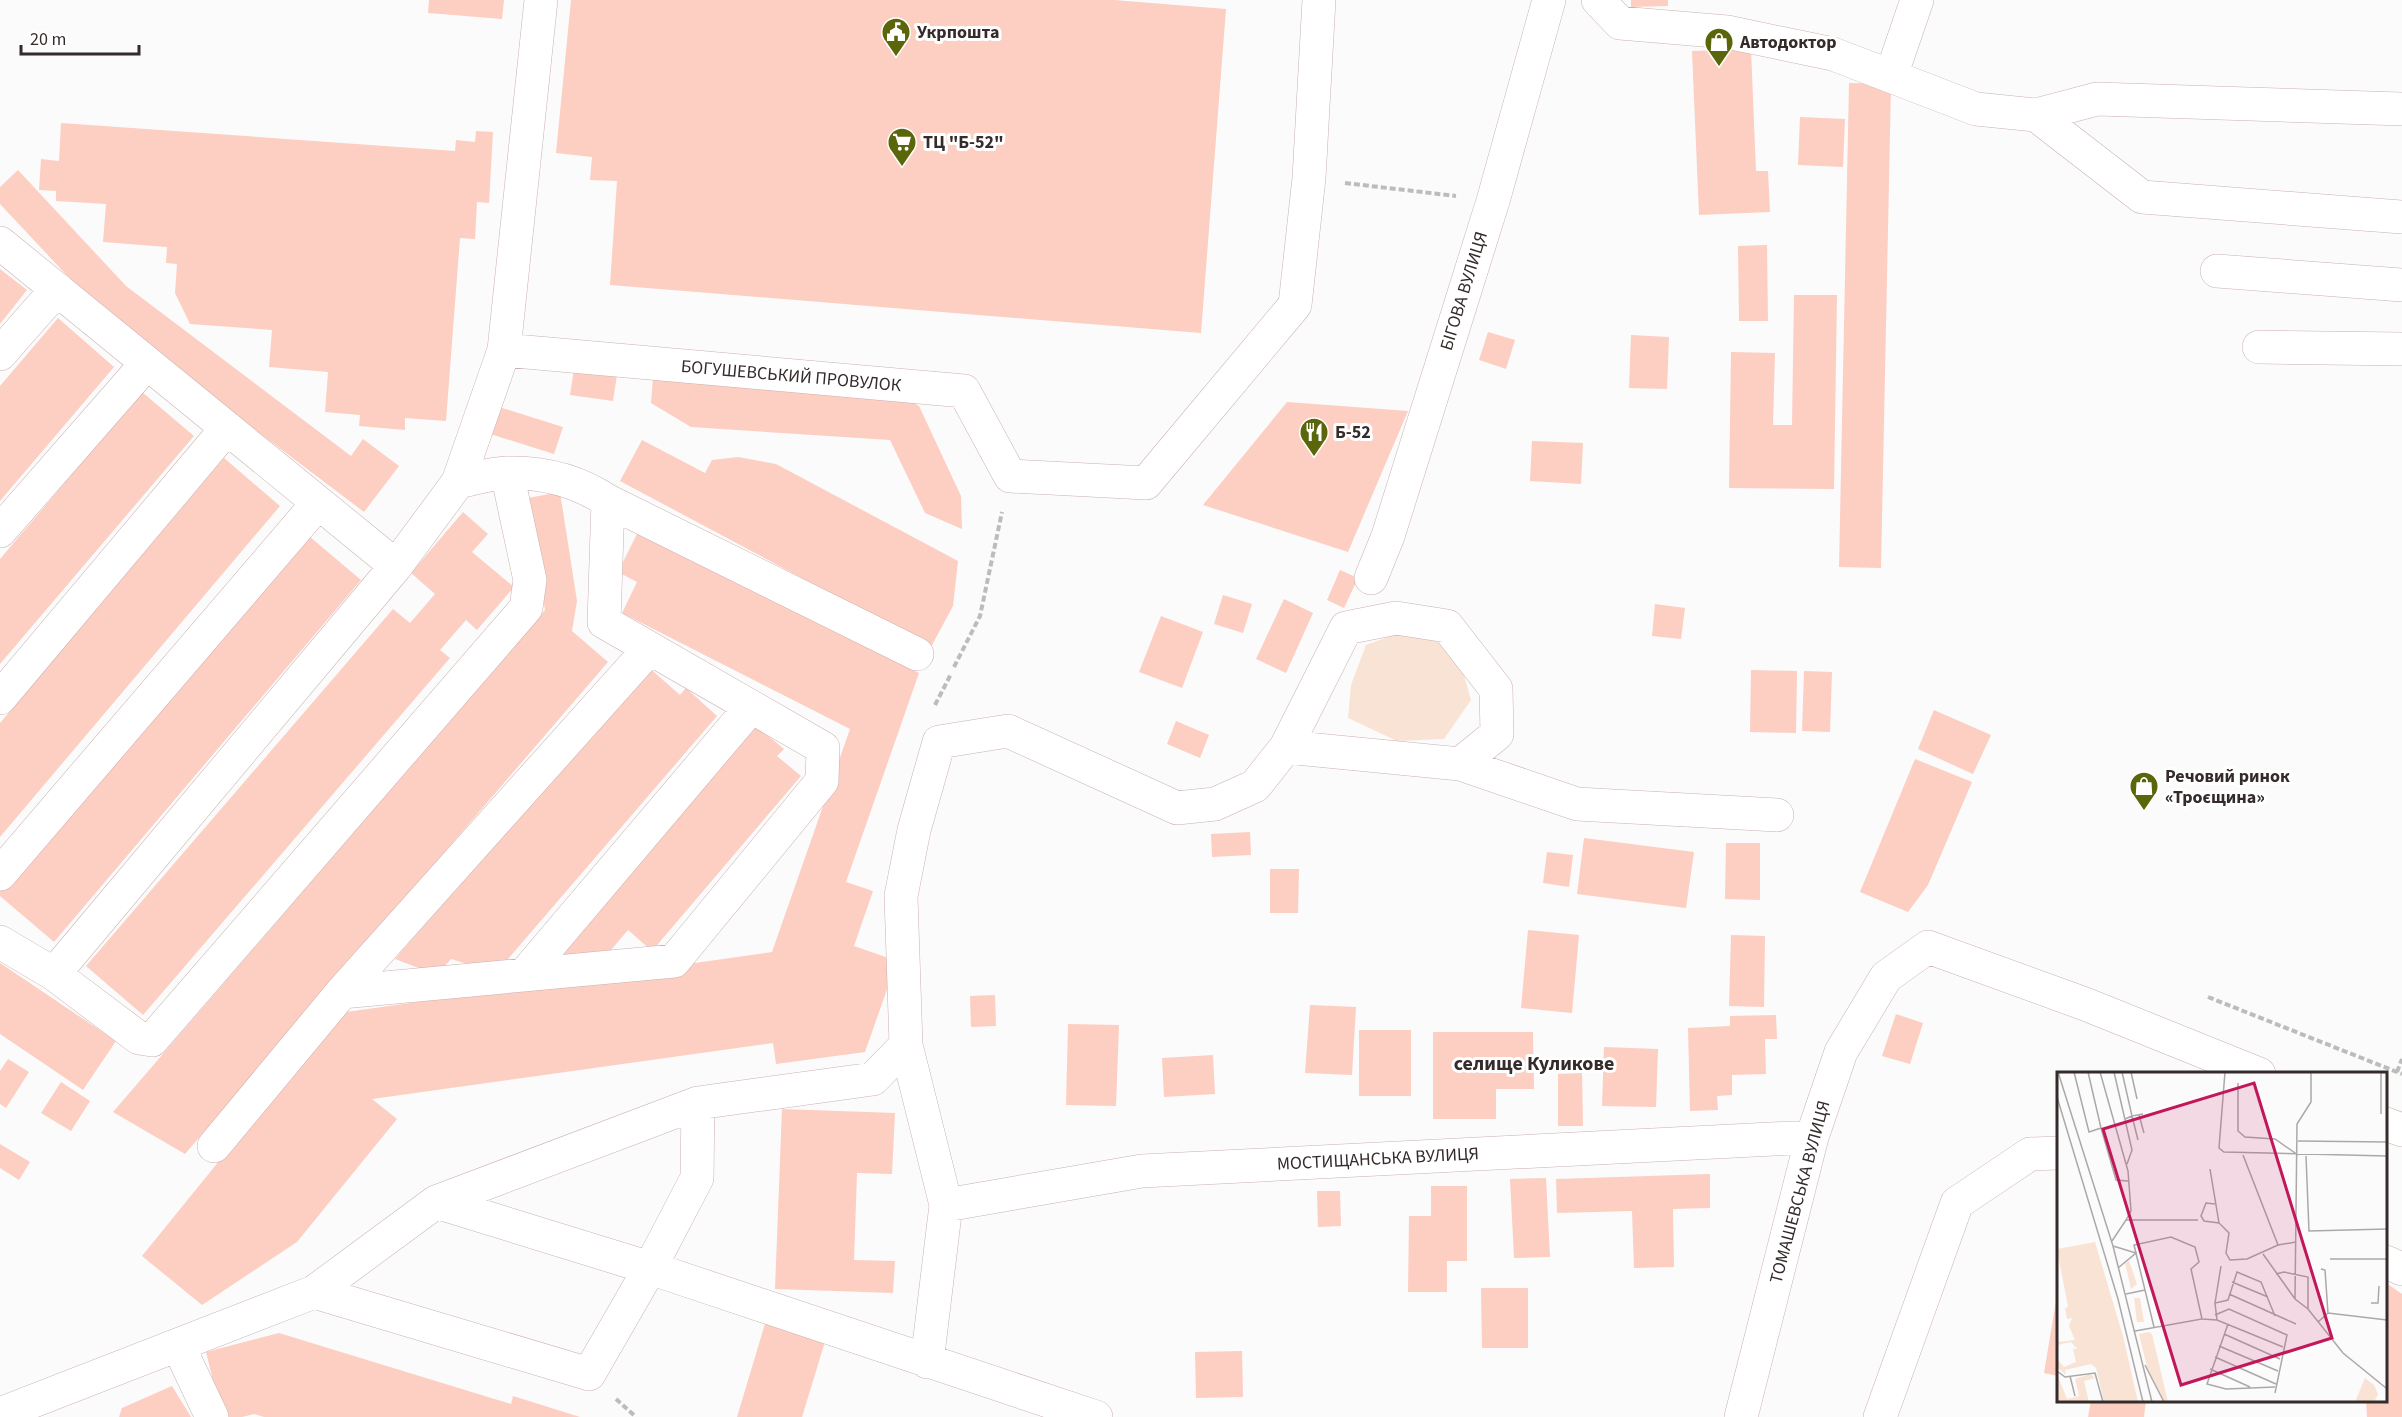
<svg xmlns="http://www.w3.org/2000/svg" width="2402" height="1417" viewBox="0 0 2402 1417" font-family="'Source Sans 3',sans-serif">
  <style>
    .green { fill: #f9e3d4 }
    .building { fill: #fdcec2 }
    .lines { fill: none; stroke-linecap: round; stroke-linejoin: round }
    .minor-casing { stroke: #ccb0b1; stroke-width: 34 }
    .path { stroke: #bebbbb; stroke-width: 4; stroke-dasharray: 6 3; stroke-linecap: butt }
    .minor { stroke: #fff; stroke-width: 33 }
    .labels { text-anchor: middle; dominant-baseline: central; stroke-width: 6; stroke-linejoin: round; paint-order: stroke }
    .poi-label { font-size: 18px; font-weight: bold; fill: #352b2b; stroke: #fff; text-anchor: start }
    .street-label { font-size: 18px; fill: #352b2b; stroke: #fff }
    .neighbourhood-label { font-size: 20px; font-weight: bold; fill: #352b2b; stroke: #fff }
    .inset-road { fill: none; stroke: #aca8a8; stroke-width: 1.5 }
    .view { fill: #c2185b; fill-opacity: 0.15; stroke: #c2185b; stroke-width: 3 }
    .inset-edge { fill: none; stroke: #352b2b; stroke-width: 3 }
  </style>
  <rect width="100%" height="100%" fill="#fbfbfb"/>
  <path class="green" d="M1412,628L1458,654L1471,700L1444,739L1397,741L1348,718L1351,685L1366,645Z"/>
  <path class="building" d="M429,0H504L502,19L428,13Z
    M571,0H1114L1226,9L1201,333L610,285L617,181L590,180L592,157L556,153Z
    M1631,0H1668V6L1631,7Z
    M1751,49L1756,171H1768L1770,212L1699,215L1692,51Z
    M1849,83L1891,84L1881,568L1839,567Z
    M1800,117L1845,119L1843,167L1798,165Z
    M61,123L455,151L456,140L475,142L476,131L493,132L489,203L477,202L475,239L460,238L446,421L405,418V430L359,426L360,415L325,412L328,372L269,367L272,330L190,324L175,293L177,264L166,263L167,247L103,242L106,204L56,201V191L39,190L41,159L59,161Z
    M18,170L126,286L351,456L363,439L399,466L364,512L71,290L75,284L0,204V187Z
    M1767,245L1768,321H1739L1738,246Z
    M0,269L27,290L0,324Z
    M1794,295H1837L1834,489L1729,488L1731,352L1775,353L1773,425H1792Z
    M58,318L114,367L0,501V386Z
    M1488,332L1515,340L1506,369L1479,360Z
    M1631,335L1669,337L1667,389L1629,388Z
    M574,369L617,375L613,401L570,395Z
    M653,378L901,396L919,406L961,496L962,529L925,513L890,440L691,427L651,403Z
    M142,392L194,436L0,664V559Z
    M1287,402L1408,411L1348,552L1203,505Z
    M496,406L563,427L554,454L487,433Z
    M642,440L705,473L712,460L738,457L776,464L958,561L953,606L931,647L620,481Z
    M1532,441L1583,443L1581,484L1530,481Z
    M224,458L280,506L0,837V723Z
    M560,492L577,601L572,631L608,662L185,1154L113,1112L545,610L528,498Z
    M463,512L488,534L472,552L514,587L477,630L466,620L440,650L450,658L143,1015L86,966L393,609L410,623L435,594L411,573Z
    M639,530L919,673L846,882L873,891L854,946L897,961L865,1052L776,1064L773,1043L372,1099L397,1119L297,1242L202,1305L142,1256L339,1013L772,952L850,729L622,613L637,582L618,572Z
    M303,531L361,580L54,942L0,896V888Z
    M1340,570L1358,578L1344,608L1327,600Z
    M1223,595L1252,604L1243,633L1214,624Z
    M1284,599L1313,613L1286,673L1256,659Z
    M1655,604L1685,608L1681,639L1652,636Z
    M1161,616L1203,632L1182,688L1139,672Z
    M647,666L680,695L686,688L717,716L496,973L451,959L437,975L395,959Z
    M1751,670L1797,671L1796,733L1750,732Z
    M1804,671L1832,672L1830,732L1802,731Z
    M1934,710L1991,735L1973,774L1918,749Z
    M1176,721L1209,735L1200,758L1167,744Z
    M755,725L784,749L777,756L801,776L652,951L628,930L605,957L555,959Z
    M1915,759L1972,782L1928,885L1908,912L1860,892Z
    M1250,832L1251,855L1212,857L1211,834Z
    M1584,838L1694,852L1686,908L1577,894Z
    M1726,843H1760V900L1725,899Z
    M1547,852L1573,855L1569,887L1543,883Z
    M1270,869H1299L1298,913H1270Z
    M1528,930L1579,935L1572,1013L1521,1008Z
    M1731,935L1765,936L1764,1007L1729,1006Z
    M0,963L116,1041L83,1090L0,1034Z
    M995,995L996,1026L971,1027L970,996Z
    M1310,1005L1356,1007L1352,1075L1305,1073Z
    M1896,1014L1923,1023L1910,1064L1882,1056Z
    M1776,1015L1777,1039H1765L1766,1074L1732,1075V1095L1717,1096L1718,1110L1690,1111L1688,1028L1730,1026V1016Z
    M1068,1024L1119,1025L1116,1106L1066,1105Z
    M1359,1030H1411V1096H1359Z
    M1433,1032H1533L1534,1089H1496V1119H1433Z
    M1604,1047L1658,1049L1656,1107L1602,1106Z
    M1213,1055L1215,1094L1164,1097L1162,1058Z
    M8,1059L29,1072L6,1108L0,1104V1071Z
    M1582,1073L1583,1126H1558V1074Z
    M61,1082L90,1101L71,1131L41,1113Z
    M782,1109L895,1113L892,1174L857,1173L854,1260L895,1261L893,1293L775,1289Z
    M0,1144L30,1162L19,1180L0,1168Z
    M1710,1174V1208L1673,1209L1674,1267L1634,1268L1632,1211L1557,1213L1556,1179Z
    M1546,1178L1550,1257L1514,1258L1510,1179Z
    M1431,1186H1467V1261H1447V1292H1408L1409,1216H1431Z
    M1317,1191H1340L1341,1226L1318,1227Z
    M2386,1283L2402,1294V1417H2367L2366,1400H2386Z
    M1481,1288H1528V1348H1482Z
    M2057,1295H2058V1376L2044,1373Z
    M767,1317L827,1335L802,1417H737Z
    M279,1333L511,1404L513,1396L580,1417H264L254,1414L242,1417H222L206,1352Z
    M1242,1351L1243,1397L1196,1398L1195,1352Z
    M172,1386L191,1417H119L122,1408Z
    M2091,1400H2146L2144,1417H2088Z"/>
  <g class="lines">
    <g class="minor-casing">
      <path id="minor" d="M541,0L504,350L964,391L1010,476L1146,483L1295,305L1309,178L1319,0
        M1598,0L1620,23L1727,32L1833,54L1976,109L2036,115L2097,99L2402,109
        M1891,76L1917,0
        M2036,115L2142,197L2402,217
        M0,243L396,566
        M2217,271L2402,285
        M2259,347L2402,349
        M0,354L57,289
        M608,501L917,654
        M0,531L147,363
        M1371,578L1388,536L1493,201L1549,0
        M0,698L227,428
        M1286,747L1346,628L1396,618L1447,626L1496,689L1497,734L1460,764
        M0,874L318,503
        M0,942L54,974L139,1038L152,1040L526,608L530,580L507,473
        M54,974L396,566L458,482L504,350
        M524,975L751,707
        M342,992L674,961L822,781L823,748L604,622L608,501C578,481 544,472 508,473C491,473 474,479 458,482
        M2386,1124L2402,1130
        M214,1146L342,992L649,649
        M436,1202L650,1268L1096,1417
        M946,1205L1142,1171L1812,1137
        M2386,1262L2402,1269
        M314,1292L589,1374L650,1268L697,1178L698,1103
        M178,1345L212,1417
        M927,1362L946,1205L906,1045L901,896L914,830L939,742L1008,731L1177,808L1215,804L1255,786L1286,747L1460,764L1577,804L1777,815
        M0,1414L314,1292L436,1202L698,1103L873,1079L906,1045
        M1741,1417L1812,1137L1841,1052L1886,977L1928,947L2085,1004L2259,1074
        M1880,1417L1957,1203L2030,1154L2058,1153"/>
    </g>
    <path class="path" d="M1345,183L1456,196
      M954,667L980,616L1002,512
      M935,705L951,674
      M2208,997L2402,1074
      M2397,1072L2402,1059
      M616,1399L636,1417"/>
    <use href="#minor" class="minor"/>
  </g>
  <defs>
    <g id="civic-pin" transform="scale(1.5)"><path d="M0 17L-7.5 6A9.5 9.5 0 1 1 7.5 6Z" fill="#5a6609" stroke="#fff"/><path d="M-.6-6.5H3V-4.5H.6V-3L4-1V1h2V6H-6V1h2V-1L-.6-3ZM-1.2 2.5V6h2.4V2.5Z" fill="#fff"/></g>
    <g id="shop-pin" transform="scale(1.5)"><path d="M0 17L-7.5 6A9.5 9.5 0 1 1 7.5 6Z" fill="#5a6609" stroke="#fff"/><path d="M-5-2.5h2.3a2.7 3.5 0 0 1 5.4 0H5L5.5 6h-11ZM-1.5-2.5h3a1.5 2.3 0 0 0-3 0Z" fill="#fff"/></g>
    <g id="supermarket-pin" transform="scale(1.5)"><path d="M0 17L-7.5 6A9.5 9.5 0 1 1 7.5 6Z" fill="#5a6609" stroke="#fff"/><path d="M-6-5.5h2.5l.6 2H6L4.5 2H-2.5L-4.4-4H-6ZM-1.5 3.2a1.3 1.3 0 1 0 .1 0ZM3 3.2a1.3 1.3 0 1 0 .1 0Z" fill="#fff"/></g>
    <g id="restaurant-pin" transform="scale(1.5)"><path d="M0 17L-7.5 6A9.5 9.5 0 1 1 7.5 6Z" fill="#5a6609" stroke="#fff"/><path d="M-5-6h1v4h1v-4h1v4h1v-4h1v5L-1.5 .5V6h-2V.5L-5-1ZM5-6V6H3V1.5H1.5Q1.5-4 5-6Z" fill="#fff"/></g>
  </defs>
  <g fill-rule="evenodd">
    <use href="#civic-pin" x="896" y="32"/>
    <use href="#shop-pin" x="1719" y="42"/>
    <use href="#supermarket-pin" x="902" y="142"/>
    <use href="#restaurant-pin" x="1314" y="432"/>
    <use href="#shop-pin" x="2144" y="786"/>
  </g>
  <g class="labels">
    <g class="poi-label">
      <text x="917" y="32">Укрпошта</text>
      <text x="1740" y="42">Автодоктор</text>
      <text x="923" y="142">ТЦ "Б-52"</text>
      <text x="1335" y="432">Б-52</text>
      <text x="2165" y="776">Речовий ринок<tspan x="2165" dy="21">«Троєщина»</tspan></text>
    </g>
    <g class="street-label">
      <text transform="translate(1464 291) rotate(-73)">БІГОВА ВУЛИЦЯ</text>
      <text transform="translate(791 376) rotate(5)">БОГУШЕВСЬКИЙ ПРОВУЛОК</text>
      <text transform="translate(1378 1159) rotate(-3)">МОСТИЩАНСЬКА ВУЛИЦЯ</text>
      <text transform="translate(1800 1192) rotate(-75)">ТОМАШЕВСЬКА ВУЛИЦЯ</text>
    </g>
    <g class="neighbourhood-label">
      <text x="1534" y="1064">селище Куликове</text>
    </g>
  </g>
  <g transform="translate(2057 1072)">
    <rect width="330" height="330" fill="#fbfbfb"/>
    <path d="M38,170L66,264L81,330H47L39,296L34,292L8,298L9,303L0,295V287L7,295L19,290L16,277H20L14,270L0,273V270L18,268L12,254L15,246L10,247L8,236L11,235L0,177ZM72,189L80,212L74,217L68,191ZM77,226H83L87,250H80ZM92,260L95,262L111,330H107L90,295L82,262ZM0,302L10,327L22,324L18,307L33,302L38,306L27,309L32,330H0ZM308,306L317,313L321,322L317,330H298Z" fill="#f9e3d4"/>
    <path class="inset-road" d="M1,0L56,174L95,330M17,0L32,60L44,56L59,108L71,109M31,0L44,56M43,0L71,99L74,139L69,148M57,0L75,78L70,92M65,0L75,44L68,47M74,0L80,27M168,0L162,76L167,80L330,84M324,0V42M181,11V59L188,65L218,67L241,83M0,25L61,227L86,330M82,43L87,61M81,68L75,44L86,42M241,69L330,70M186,83L221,173M249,84L252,159L330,157M153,97L162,151L172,161L169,181L173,188L190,187L221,173L239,170M158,132L149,131L144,144L147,149L162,151M55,169L69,148H141M56,174L79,181L61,196M206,182L238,227L251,237L286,281L329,316M273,187H330M264,197L268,198L271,241M219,202L227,200L251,205V237M175,210L211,225M69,222L88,218M172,222L239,252M238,227L240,52L254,30V0M158,231L164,194M314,231H321L322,214M158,243L172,237L230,263L218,321M145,247L160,248L226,275M160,248L158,231L171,228L180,200L204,210L218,244M261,250L271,241L330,248M171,252L150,312L169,317L218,315M78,259L145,247L134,197L142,190L138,175L114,165L77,173L97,255M167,262L223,287M162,274L221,299M158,285L219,312M88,293L107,330M153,297L193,315M0,299L8,305L38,301L46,330M13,304L18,324"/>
    <path class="view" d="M197,11L275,266L124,313L46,57Z"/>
    <rect width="330" height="330" class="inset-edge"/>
  </g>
  <path d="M21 45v9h118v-9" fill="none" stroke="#352b2b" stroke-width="3"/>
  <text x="30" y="45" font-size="18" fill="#352b2b" stroke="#ffffff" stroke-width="4.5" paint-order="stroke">20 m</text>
</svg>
